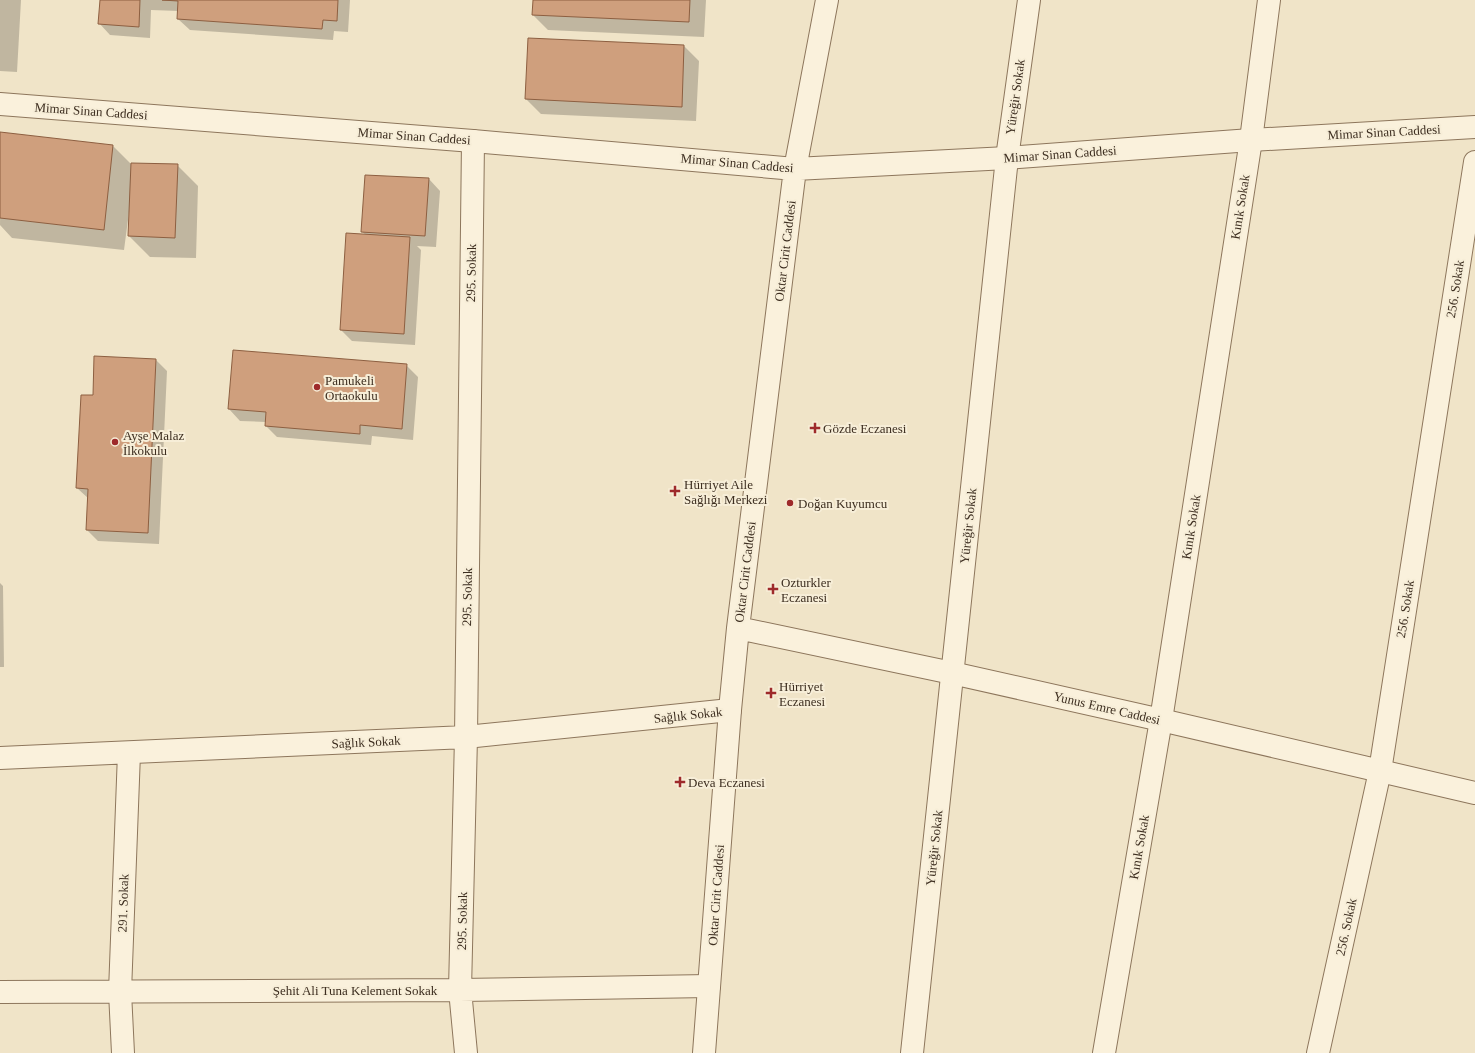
<svg xmlns="http://www.w3.org/2000/svg" width="1475" height="1053" viewBox="0 0 1475 1053" font-family="Georgia,serif">
  <style>
    .shadow { fill: #0003 }
    .building { fill: #cf9f7d; stroke: #8d5f41 }
    .lines { fill: none; stroke-linecap: round; stroke-linejoin: round }
    .minor-casing { stroke: #8d765c; stroke-width: 24 }
    .tertiary-casing { stroke: #8d765c; stroke-width: 24 }
    .minor { stroke: #faf1dc; stroke-width: 22 }
    .tertiary { stroke: #faf1dc; stroke-width: 22 }
    .poi-dot { fill: #9e2a2b; stroke: #f7eed8; stroke-width: 1.5 }
    .labels { text-anchor: middle; dominant-baseline: central; stroke-width: 4; stroke-linejoin: round; paint-order: stroke }
    .street-label { font-size: 13px; fill: #3d2e20; stroke: #f7eed8 }
    .poi-label { font-size: 13px; fill: #3d2e20; stroke: #f7eed8; text-anchor: start }
  </style>
  <rect width="100%" height="100%" fill="#f0e4c8"/>
  <path class="shadow" d="M0,0H21L17,72L0,71Z
    M101,0H350L348,32L334,31L333,40L190,30L178,19L179,11L151,10L150,38L110,35L99,23Z
    M534,0H706L704,37L548,30L533,15Z
    M529,39L684,46L699,61L696,121L541,114L526,99Z
    M1,133L113,146L132,165H177L198,186L196,258L150,257L129,236L130,212H129L124,250L12,238L0,225Z
    M429,179L440,191L436,247L417,246L421,250L415,345L352,341L341,330L366,235L362,232Z
    M234,351L406,365L418,377L413,440L372,436L371,445L277,437L266,426V422L240,421L229,409Z
    M156,360L167,371L159,544L98,541L87,530L89,499L77,488L94,396Z
    M0,583L3,586L4,667H0Z"/>
  <path class="building" d="M100,0H140L139,27L98,24Z
    M162,0H338L337,21L323,20L322,29L177,19L178,1Z
    M533,0H690L689,22L532,15Z
    M528,38L684,45L682,107L525,99Z
    M0,132L113,145L104,230L0,218Z
    M131,163L178,164L175,238L128,236Z
    M365,175L429,178L425,236L361,232Z
    M346,233L410,237L404,334L340,330Z
    M233,350L407,364L402,429L360,425V434L265,426L266,412L228,409Z
    M94,356L156,359L148,533L86,530L88,489L76,488L81,395H93Z"/>
  <g class="lines">
    <g class="minor-casing">
      <path id="minor" d="M0,758L466,737L730,710
        M0,992L460,990L709,986
        M123,1053L120,992L129,753
        M466,1053L460,990L466,737L473,141
        M912,1053L1007,158L1029,0
        M1104,1053L1161,720L1251,140L1269,0
        M1318,1053L1380,771L1475,162"/>
    </g>
    <g class="tertiary-casing">
      <path id="tertiary" d="M0,104L473,141L795,169L1007,158L1251,140L1475,127
        M738,628L952,673L1161,720L1475,793
        M704,1053L730,710L738,628L795,169L827,0"/>
    </g>
    <use href="#minor" class="minor"/>
    <use href="#tertiary" class="tertiary"/>
  </g>
  <g class="poi-dot">
    <circle cx="317" cy="387" r="4"/>
    <path d="M813 422h4v4h4v4h-4v4h-4v-4h-4v-4h4z"/>
    <circle cx="115" cy="442" r="4"/>
    <path d="M673 485h4v4h4v4h-4v4h-4v-4h-4v-4h4z"/>
    <circle cx="790" cy="503" r="4"/>
    <path d="M771 583h4v4h4v4h-4v4h-4v-4h-4v-4h4z"/>
    <path d="M769 687h4v4h4v4h-4v4h-4v-4h-4v-4h4z"/>
    <path d="M678 776h4v4h4v4h-4v4h-4v-4h-4v-4h4z"/>
  </g>
  <g class="labels">
    <g class="street-label">
      <text transform="translate(1015 97) rotate(-82)">Yüreğir Sokak</text>
      <text transform="translate(91 111) rotate(4)">Mimar Sinan Caddesi</text>
      <text transform="translate(1384 132) rotate(-3)">Mimar Sinan Caddesi</text>
      <text transform="translate(414 136) rotate(4)">Mimar Sinan Caddesi</text>
      <text transform="translate(1060 154) rotate(-4)">Mimar Sinan Caddesi</text>
      <text transform="translate(737 163) rotate(5)">Mimar Sinan Caddesi</text>
      <text transform="translate(1240 207) rotate(-81)">Kınık Sokak</text>
      <text transform="translate(785 251) rotate(-83)">Oktar Cirit Caddesi</text>
      <text transform="translate(471 273) rotate(-89)">295. Sokak</text>
      <text transform="translate(1455 289) rotate(-81)">256. Sokak</text>
      <text transform="translate(968 526) rotate(-84)">Yüreğir Sokak</text>
      <text transform="translate(1191 527) rotate(-81)">Kınık Sokak</text>
      <text transform="translate(745 572) rotate(-83)">Oktar Cirit Caddesi</text>
      <text transform="translate(467 597) rotate(-89)">295. Sokak</text>
      <text transform="translate(1405 609) rotate(-81)">256. Sokak</text>
      <text transform="translate(1107 708) rotate(13)">Yunus Emre Caddesi</text>
      <text transform="translate(688 715) rotate(-6)">Sağlık Sokak</text>
      <text transform="translate(366 742) rotate(-3)">Sağlık Sokak</text>
      <text transform="translate(1139 847) rotate(-80)">Kınık Sokak</text>
      <text transform="translate(934 848) rotate(-84)">Yüreğir Sokak</text>
      <text transform="translate(716 895) rotate(-86)">Oktar Cirit Caddesi</text>
      <text transform="translate(123 903) rotate(-88)">291. Sokak</text>
      <text transform="translate(462 921) rotate(-89)">295. Sokak</text>
      <text transform="translate(1346 927) rotate(-78)">256. Sokak</text>
      <text x="355" y="990">Şehit Ali Tuna Kelement Sokak</text>
    </g>
    <g class="poi-label">
      <text x="325" y="380">Pamukeli<tspan x="325" dy="15">Ortaokulu</tspan></text>
      <text x="823" y="428">Gözde Eczanesi</text>
      <text x="123" y="435">Ayşe Malaz<tspan x="123" dy="15">İlkokulu</tspan></text>
      <text x="684" y="484">Hürriyet Aile<tspan x="684" dy="15">Sağlığı Merkezi</tspan></text>
      <text x="798" y="503">Doğan Kuyumcu</text>
      <text x="781" y="582">Ozturkler<tspan x="781" dy="15">Eczanesi</tspan></text>
      <text x="779" y="686">Hürriyet<tspan x="779" dy="15">Eczanesi</tspan></text>
      <text x="688" y="782">Deva Eczanesi</text>
    </g>
  </g>
</svg>
